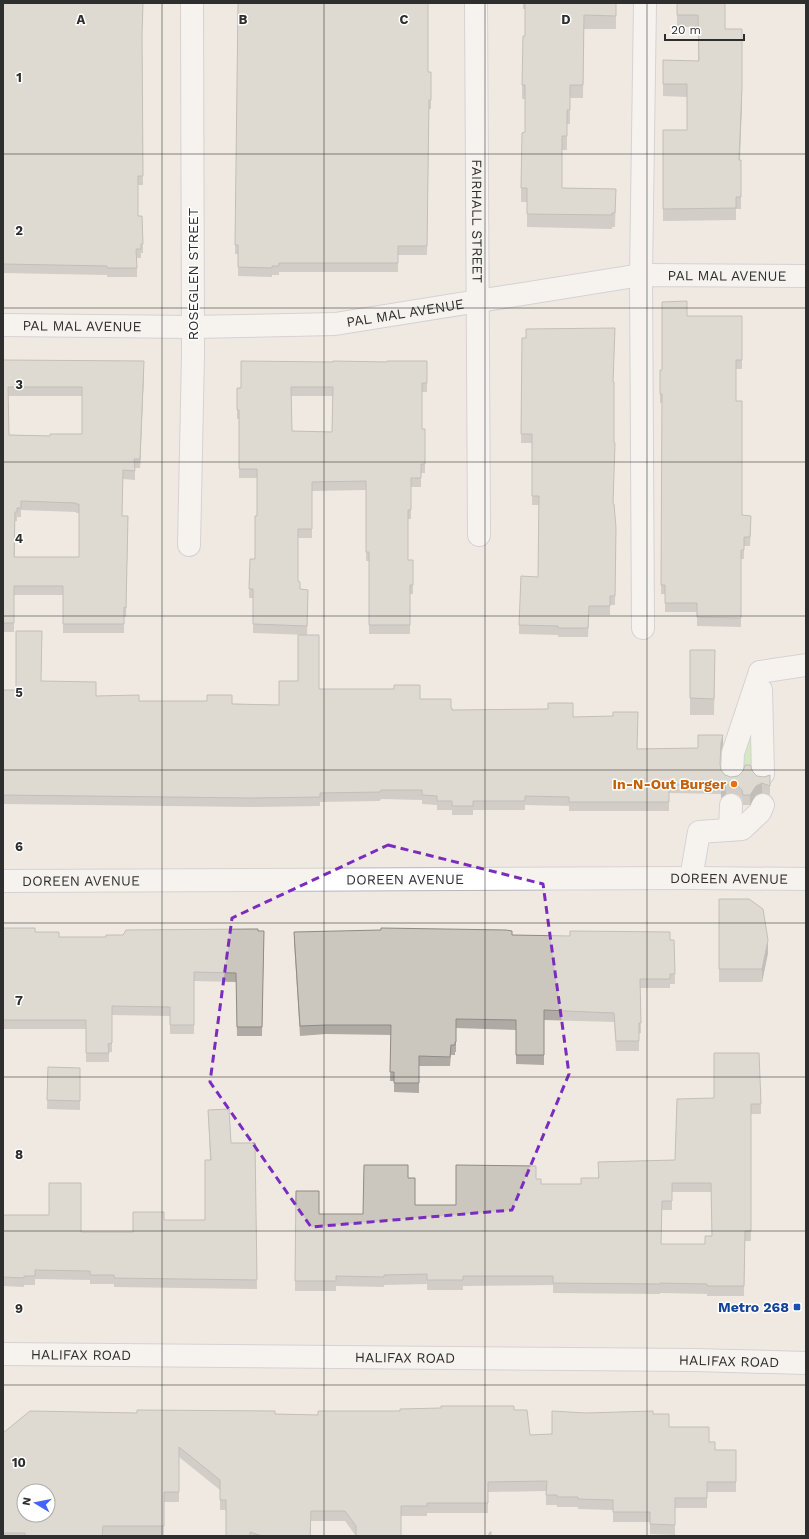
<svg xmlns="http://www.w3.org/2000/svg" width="809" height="1539" viewBox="0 0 809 1539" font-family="'Work Sans',sans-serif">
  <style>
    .green { fill: #b6e59e }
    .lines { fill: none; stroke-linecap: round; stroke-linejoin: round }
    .minor-casing { stroke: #b4b7c1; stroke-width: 24 }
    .minor { stroke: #fff; stroke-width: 22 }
    .wall { fill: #afaba4; fill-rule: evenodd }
    .shaded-wall { fill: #8e8b86 }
    .building { fill: #cbc7bf; stroke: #8e8b86; fill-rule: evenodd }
    .marked { fill: none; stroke: #7b2cbf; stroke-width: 3; stroke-dasharray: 8 5; stroke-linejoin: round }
    .grid { fill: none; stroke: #2e2e2e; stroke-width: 1; stroke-opacity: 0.55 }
    .food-dot { fill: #e8710a; stroke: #fff; stroke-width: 1.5 }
    .transit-dot { fill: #1a4fb4; stroke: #fff; stroke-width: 1.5 }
    .labels { text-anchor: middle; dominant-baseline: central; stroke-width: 3; stroke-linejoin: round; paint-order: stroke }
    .street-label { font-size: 14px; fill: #2e2e2e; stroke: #fff }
    .food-label { font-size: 14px; font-weight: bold; fill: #c56008; stroke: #fff; text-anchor: end }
    .transit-label { font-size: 14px; font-weight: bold; fill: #164399; stroke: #fff; text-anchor: end }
    .grid-label { font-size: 13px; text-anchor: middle; font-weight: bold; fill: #2e2e2e; stroke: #fff; stroke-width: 3; stroke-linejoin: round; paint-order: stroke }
  </style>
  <rect width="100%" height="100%" fill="#efe9e1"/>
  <path class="green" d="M756,720L757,773L739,774L740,752Z"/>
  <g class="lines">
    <g class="minor-casing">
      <g id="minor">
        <path id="s1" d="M476,3L479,535"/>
        <path id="s2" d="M3,325L192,327L335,324L641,275L806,276"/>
        <path d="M189,545L193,355L192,3"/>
        <path d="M643,628L641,275L645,3"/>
        <path d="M760,672L806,665"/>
        <path d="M761,690L763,774"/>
        <path d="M732,774L733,753L760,672"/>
        <path d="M730,830L731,805"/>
        <path d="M691,878L699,832L742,829L760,812L763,805"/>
        <path id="s3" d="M3,881L691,878L806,879"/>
        <path id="s4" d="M3,1354L694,1360L806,1363"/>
      </g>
    </g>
    <use href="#minor" class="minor"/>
  </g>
  <path class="wall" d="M3,3L142,40L143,185H138V216H142L143,253H141V258H137V277H107V275L3,273Z
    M238,3L428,72H431V109H429L427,255H398V272H279V275H272V277L238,276V254H235Z
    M523,3H616V29H584L583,98H570V124H567V150H562V188L616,189L615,227H612V229L527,227V202H521V188L525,132V99H522V85L525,36V9H523Z
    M677,3L725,29L742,100L740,160H741V209H736V220L663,221V130H687V97L663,96V60L698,61V27H677Z
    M687,316H742V369H736V401L742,515L751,525L750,546H744V559H741V627L697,626V612H665V594H661L662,403H660V370H662Z
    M522,338L613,382V504L616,528L615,605H610V615H589L588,637H558V635L519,634V625L538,577L539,505H532V443H521Z
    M3,360L144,370L140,468H135V480L123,479L122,516H128L126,617L124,616V633H63V595H14V632H3ZM8,396H82V434L50,436L9,435ZM21,510L76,512V513H79V557H15V521H17V517H21Z
    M427,361V392H422V429H425V473H421V487H411V519H408V560H413V594H410V634H369V561H366V490L312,491V538H298V581L300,589L308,599L307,635L253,633V598H249V589L255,559L257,516V478H239V419H237V388H241L333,362H387ZM291,396H333L332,432L292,431Z
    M690,650L715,667L714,715H690Z
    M41,681L96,696L139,701L279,705L319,689L420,699L451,708L452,710L573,717L637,749L698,748L723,744L721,752L720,766L721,770L725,775L731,777L753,772L757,776L764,777L770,775V795L762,793L756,795L750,805H743L742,799L738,795L732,793L726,794L721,798V794L669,793V811H569V806L525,805V810H473V815H452V810H437V805L422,804V800L381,799L380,801L320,802V806L251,807L3,804V690H16Z
    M719,899L768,953L762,982H719Z
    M3,928L35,932L59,937H106L123,935L264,931L262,1036H237L236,982L194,981V1034H170V1016L112,1015V1052H109V1062H86V1029H3Z
    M294,932L512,935L674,940L675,984H670V988H640L641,1033H639V1051H616L614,1022L544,1020V1065L516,1064V1030L456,1028V1052H455V1055H451L450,1066H419V1093L394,1092V1081H390L391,1035L326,1034L300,1036L294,941Z
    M48,1067L80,1068V1110L47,1109Z
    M677,1099L761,1104V1114H751V1241H745L744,1296H707V1294L660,1293V1294L553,1293V1285L463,1286V1290H427V1284L384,1285V1287L336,1286V1291H295L296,1191L319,1214H363L408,1178L415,1205H456L536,1179L541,1184H581L598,1178V1162L675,1160ZM672,1192H711L712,1236L705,1244H661L662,1210H672Z
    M208,1110L231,1143H255L257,1289L114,1287V1284H90V1280L35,1279V1285H24V1287L3,1286V1215L81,1232H133L164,1220H205L210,1160Z
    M514,1410L530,1435L552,1434L586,1413L653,1414L669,1427L709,1442L715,1450H736V1492H707V1508H675V1535L650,1534V1522H613V1510L578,1509V1507H557V1505H546V1491L488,1492V1513H427V1516H401L356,1536L345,1521H311V1536H226V1510H220V1490L179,1457V1502H164V1536H3V1433L275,1414L318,1415Z"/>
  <path class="shaded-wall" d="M742,29V100L739,172Z
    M144,361V370L140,468V459Z
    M723,735V744L721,752L720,773L721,743Z
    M762,783V793L756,795L750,805V795L756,786Z
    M726,785V794L721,798V789Z
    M768,940V953L762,982V969Z"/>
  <path class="building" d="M3,3H143L142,35L143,176H138V216H142L143,244H141V249H136L137,268H107V266L3,264Z
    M238,3H428V72H431V100H429L427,246H398V263H279V266H272V268L238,267V245H235Z
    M525,3H616V16L584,15L583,85H570V110H567V136H562V188L616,189L615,213H612V215L527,214V188H521L522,133L525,132V85H522L523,36H525Z
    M677,3H725V29H742V88L739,160H741V197H736V208L663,209V130H687V84H663V60L699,61L698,15H677Z
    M687,301V316H742V360H736V401H742V515L751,516L750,537H744V550H741V618L697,617V603H665V585H661L662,394H660V370H662V302Z
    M615,328L613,382H614V443H615L613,504H614L616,528L615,596H610V606H589L588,628H558V626L519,625L521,576L538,577L539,496H532V434H521L522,338H526V329Z
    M3,360L144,361L140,459H134L135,471L123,470L122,516H128L126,608L124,607V624H63V586H14V623H3ZM8,387H82V434H50V436L9,435ZM21,501L76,503V504H79V557H14L15,512H17V508H21Z
    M241,361L333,362V361L387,362V361H427V383H422V429H425V464H421V478H411V510H408V560H413V585H410V625H369V552H366V481L312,482V529H298V581L300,582V589L308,590L307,626L253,624V589H249L250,559H255V516H257V469H239V410H237V388H241ZM291,387H333L332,432L292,431Z
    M16,631H42L41,681L96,682V696L139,695V701H207V695H232V704L279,705V681H298V635H319V689H394V685H420V699H451V708H452V710L548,709V703H573V717L613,716V712H638L637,749L698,748V735H723L721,743L720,764L721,770L725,775L731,777L738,776L743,771L745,765H750L753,772L757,776L764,777L770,775V786L762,783L756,786L750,795H743L742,790L738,786L732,783L726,785L721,789V785L669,784V802H569V797L525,796V801H473V806H452V801H437V796L422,795V790H381L380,792L320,793V797L251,798L3,795V690H16Z
    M690,650H715L714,699L690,698Z
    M719,899H749L763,909L768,940L762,969H719Z
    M3,928H35V932H59V937H106V935H123L126,930L258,929V931H264L262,1027H237L236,973L194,972V1025H170V1007L112,1006V1043L108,1044L109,1053H86V1020H3Z
    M381,928L506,930L512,931V935L570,936V931L670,932V940H674L675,974H670V979H640L641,1023H639V1041H616L614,1013L544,1010V1055H516V1020L456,1019V1042H455V1045H451L450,1057L419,1056V1083H394V1072H390L391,1025H326L300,1026L294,932L381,930Z
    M714,1053H759L761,1104H751V1231H745L744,1286H707V1284L660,1283V1284L553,1283V1276H463V1280H427V1274L384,1275V1277L336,1276V1281H295L296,1191H319V1214H363L364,1165H408V1178H415V1205H456V1165L536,1166V1179H541V1184H581V1178H599L598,1162L675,1160L677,1099L714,1098ZM672,1183H711L712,1236H705V1244H661L662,1201H672Z
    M48,1067L80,1068V1101L47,1100Z
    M229,1109L231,1143H255L257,1280L114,1278V1275H90V1271L35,1270V1276H24V1278L3,1277V1215H49V1183H81V1232H133V1212H164V1220H205V1160H211L208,1110Z
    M441,1406H514V1410H527L530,1435L552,1434V1411L586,1413L653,1411V1414H669V1427H709V1442H715V1450H736V1482H707V1498H675V1525L650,1524V1512H613V1500L578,1499V1497H557V1495H546L547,1481L488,1482V1503H427V1506H401V1536H356V1526L345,1511H311L310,1536H262L250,1532V1536H226V1500H220V1480L179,1447V1492H164V1526H103L102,1536H25V1533H3V1433L30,1411L137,1413V1410L275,1411V1414L318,1415V1411H400V1409L441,1408ZM24,1491H48V1515H24Z
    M490,1532H491V1536H488Z"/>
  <path d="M0 0H809V1539H0ZM388,845L543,884L569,1074L512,1210L311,1227L210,1082L232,918Z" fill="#efe9e1" fill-opacity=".55" fill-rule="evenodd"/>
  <path class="marked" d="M388,845L543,884L569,1074L512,1210L311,1227L210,1082L232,918Z"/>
  <path class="grid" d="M162,3V1536M324,3V1536M485,3V1536M647,3V1536M3,154H806M3,308H806M3,462H806M3,616H806M3,770H806M3,923H806M3,1077H806M3,1231H806M3,1385H806"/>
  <circle class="food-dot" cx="734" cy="784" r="4"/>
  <rect class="transit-dot" x="793" y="1303" width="8" height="8" rx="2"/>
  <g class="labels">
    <g class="street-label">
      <text stroke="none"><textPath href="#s1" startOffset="218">FAIRHALL STREET</textPath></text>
      <text transform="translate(193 274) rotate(-90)">ROSEGLEN STREET</text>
      <text stroke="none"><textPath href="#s2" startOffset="728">PAL MAL AVENUE</textPath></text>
      <text stroke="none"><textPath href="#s2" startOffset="403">PAL MAL AVENUE</textPath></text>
      <text stroke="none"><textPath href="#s2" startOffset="79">PAL MAL AVENUE</textPath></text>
      <text stroke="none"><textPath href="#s3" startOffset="402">DOREEN AVENUE</textPath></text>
      <text stroke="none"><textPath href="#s3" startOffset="726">DOREEN AVENUE</textPath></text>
      <text stroke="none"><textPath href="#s3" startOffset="78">DOREEN AVENUE</textPath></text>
      <text stroke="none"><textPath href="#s4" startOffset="78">HALIFAX ROAD</textPath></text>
      <text stroke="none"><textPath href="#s4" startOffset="402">HALIFAX ROAD</textPath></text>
      <text stroke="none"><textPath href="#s4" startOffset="726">HALIFAX ROAD</textPath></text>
    </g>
    <g class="food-label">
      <text x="726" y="784">In-N-Out Burger</text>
    </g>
    <g class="transit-label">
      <text x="789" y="1307">Metro 268</text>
    </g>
  </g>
  <g class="grid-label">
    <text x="81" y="24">A</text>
    <text x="243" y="24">B</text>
    <text x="404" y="24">C</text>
    <text x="566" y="24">D</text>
    <text x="19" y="82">1</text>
    <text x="19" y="235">2</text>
    <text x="19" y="389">3</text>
    <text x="19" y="543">4</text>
    <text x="19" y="697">5</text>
    <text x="19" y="851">6</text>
    <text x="19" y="1005">7</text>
    <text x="19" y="1159">8</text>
    <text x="19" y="1313">9</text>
    <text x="19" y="1467">10</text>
  </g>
  <rect width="809" height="1539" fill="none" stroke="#2e2e2e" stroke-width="8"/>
  <g transform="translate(36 1503) rotate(280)"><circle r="19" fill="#ffffff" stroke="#ababab"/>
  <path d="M0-3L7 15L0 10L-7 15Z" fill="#4264fb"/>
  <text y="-6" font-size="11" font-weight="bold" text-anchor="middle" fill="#2e2e2e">N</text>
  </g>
  <path d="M665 34v6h79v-6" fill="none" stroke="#2e2e2e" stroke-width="2"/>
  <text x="671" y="34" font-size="12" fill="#2e2e2e" stroke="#ffffff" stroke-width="3" paint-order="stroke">20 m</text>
</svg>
